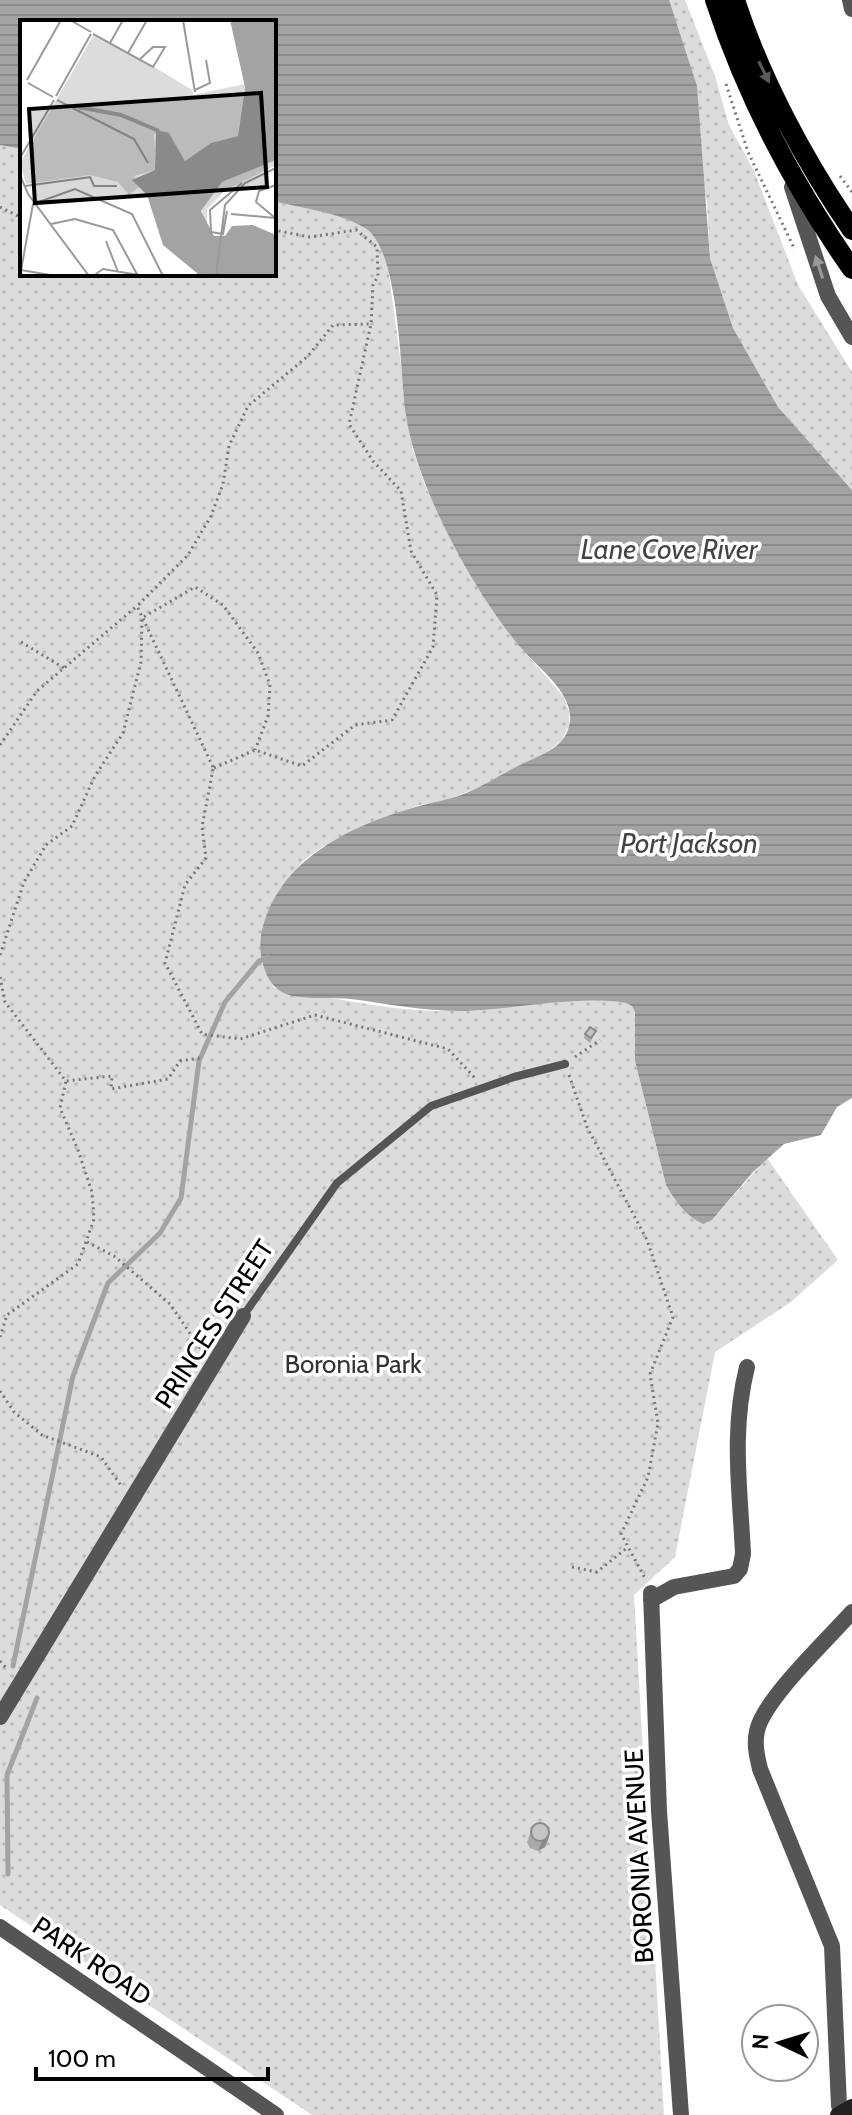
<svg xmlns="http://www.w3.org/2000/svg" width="852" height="2115" viewBox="0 0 852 2115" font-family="Cabin,sans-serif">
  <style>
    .park { fill: url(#park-dots) }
    .water { fill: url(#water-rules) }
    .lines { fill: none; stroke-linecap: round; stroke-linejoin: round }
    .stream { stroke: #a3a3a3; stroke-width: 5 }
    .path { stroke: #777; stroke-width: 3; stroke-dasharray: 2 4; stroke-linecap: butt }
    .lane { stroke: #555; stroke-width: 8 }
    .street { stroke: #555; stroke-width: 16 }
    .secondary { stroke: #222; stroke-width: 16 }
    .primary { stroke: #000; stroke-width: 20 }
    .wall { fill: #a9a9a9 }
    .shaded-wall { fill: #898989 }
    .building { fill: #c4c4c4; stroke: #898989; stroke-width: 2 }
    .oneway { fill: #595959 }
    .oneway2 { fill: #999 }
    .labels { text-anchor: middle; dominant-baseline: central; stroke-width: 7; stroke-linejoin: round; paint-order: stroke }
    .street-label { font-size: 26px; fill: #000; stroke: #fff }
    .park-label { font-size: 26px; fill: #333; stroke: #fff }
    .water-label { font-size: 28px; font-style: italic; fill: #444; stroke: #fff }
    .inset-river { fill: none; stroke: #a3a3a3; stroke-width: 4 }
    .inset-road { fill: none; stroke: #999; stroke-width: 2 }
    .view { fill: #000; fill-opacity: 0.15; stroke: #000; stroke-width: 4 }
    .inset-edge { fill: none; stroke: #000; stroke-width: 4 }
  </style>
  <defs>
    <pattern id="park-dots" width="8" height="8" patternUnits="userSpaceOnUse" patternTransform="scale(2)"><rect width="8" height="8" fill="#dcdcdc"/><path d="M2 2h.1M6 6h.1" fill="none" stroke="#bbb" stroke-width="1.8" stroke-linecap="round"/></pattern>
    <pattern id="water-rules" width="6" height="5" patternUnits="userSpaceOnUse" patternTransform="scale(2)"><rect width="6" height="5" fill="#a3a3a3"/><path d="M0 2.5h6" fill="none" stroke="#8b8b8b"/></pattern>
  </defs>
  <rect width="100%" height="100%" fill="#fff"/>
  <path class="park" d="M669,0H685L715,76L729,125L754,171L798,285L852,372V490L778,407L733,328L710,258L707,202Z
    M0,145L22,149V274H274V201C301,208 359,215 377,237C385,247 387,262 389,274L412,447L425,485L442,521L521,648L564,697L569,712V726L561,741L546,753L492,782L446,800L419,805L372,823L324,846L304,860L280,889L262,929V959L274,988C329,997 395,1012 450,1011C503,1011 575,994 626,1003L632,1006L635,1012V1061L666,1185L712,1220L767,1158L838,1260L791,1302L715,1352L675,1557L634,1595L664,2115H312L0,1905Z"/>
  <path class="water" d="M0,0H669L697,86L710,258L733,328L778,407L852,490V1098L837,1107L821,1135L784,1144L753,1172L712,1220L703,1224C686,1216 675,1201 666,1185L635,1061V1012L632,1006L626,1003C580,995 515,1009 467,1011C427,1012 390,1004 351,999C334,997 317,999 300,997C277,995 267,982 262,960C257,938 264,917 275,897C304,847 365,821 419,806C433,802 447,800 461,795C482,787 500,775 520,765C538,756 564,749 569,726C577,695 539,669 521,648C475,594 416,487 406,415C400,374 400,249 365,228C339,212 303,209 274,201V22H22V149L0,145Z"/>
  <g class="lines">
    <path class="stream" d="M13,1666L73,1376L108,1283L160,1233L181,1198L199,1061L225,1002L259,961L268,957
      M8,1874L7,1775L37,1698"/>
    <path class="path" d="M726,84L748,152L795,250
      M840,176L852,192
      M0,207L22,218
      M21,642L64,668
      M0,745L37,691L137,606
      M213,767L137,606L188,555L211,516L223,484L229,446L248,406L308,356L333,325L371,324
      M214,768L255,750L302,766L355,725L392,720L433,647L437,595L411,551L401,491L373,461L349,424L371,324L373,285L378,276L377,247L356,230L310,237L274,230
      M213,769L202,827L206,858L185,885L165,963L202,1034L240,1039L315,1015L448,1049L475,1078
      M0,955L24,882L46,845L72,826L95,776L123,733L141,662L142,618L195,587L223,605L258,653L270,685L268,716L255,750
      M0,977L5,1002L66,1081L112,1076L111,1089L168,1079L180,1061L200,1058
      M575,1057L600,1040
      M569,1075L587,1127L647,1240L673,1317L650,1374L658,1423L648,1477L621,1534L645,1578
      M87,1242L114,1256L170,1304L204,1354
      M0,1337L7,1315L78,1264L94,1219L92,1192L78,1150L60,1108L66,1081
      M0,1391L14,1412L42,1435L101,1457L122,1487
      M572,1567L597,1572L628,1547
      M0,1661L8,1670"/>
    <path class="lane" d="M243,1316L337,1183L431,1106L514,1077L565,1064"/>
    <path class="street" d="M850,0L852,9
      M792,187L828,296L852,337
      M651,1593L659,1811L681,2115
      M651,1600L674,1587L734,1576L740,1569L743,1554C740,1489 731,1431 747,1367
      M0,1717L243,1316
      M0,1927L276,2115
      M845,2115L839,2106L832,1946L760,1769C757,1756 754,1744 757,1731C763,1700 829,1638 852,1612"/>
    <path class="secondary" d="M838,2115L852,2107"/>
    <path class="primary" d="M715,0C747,98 793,185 852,269
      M735,0C760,78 805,162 852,230"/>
  </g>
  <path class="wall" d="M596,1031L590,1043L584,1038L585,1034Z
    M533,1825L549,1837L545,1847L538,1851L530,1848L527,1842Z"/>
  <path class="shaded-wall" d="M549,1837L545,1847L538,1851L542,1842Z"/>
  <path class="building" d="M590,1027L596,1031L591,1038L585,1034Z
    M531 1832a9 9 0 1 1 18 0a9 9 0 1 1-18 0Z"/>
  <defs><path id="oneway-solid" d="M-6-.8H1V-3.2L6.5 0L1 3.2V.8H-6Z" transform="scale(2)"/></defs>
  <use class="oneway" href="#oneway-solid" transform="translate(764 72) rotate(64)"/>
  <use class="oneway2" href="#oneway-solid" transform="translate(819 267) rotate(-108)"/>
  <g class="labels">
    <g class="street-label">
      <text transform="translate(214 1324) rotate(-57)">PRINCES STREET</text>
      <text transform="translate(639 1856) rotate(-93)">BORONIA AVENUE</text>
      <text transform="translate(92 1961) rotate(34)">PARK ROAD</text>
    </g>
    <g class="park-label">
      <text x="353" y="1364">Boronia Park</text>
    </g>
    <g class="water-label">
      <text x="669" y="549">Lane Cove River</text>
      <text x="689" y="843">Port Jackson</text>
    </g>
  </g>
  <g transform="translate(20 20)">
    <rect width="256" height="256" fill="#fff"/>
    <path d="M73,16L136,48L172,70L173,75L225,64L218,116L191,123L165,141L149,113L134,114L136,150L114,156L120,166L109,175L98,162L70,155L6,164L0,143ZM256,140V145L206,170L187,189V207L181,187L202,162Z" fill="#dcdcdc"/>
    <path d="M210,0H256V140L202,162L181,191L194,216H205L212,206L233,205L256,215V256L178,254L143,225L127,175L112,160L135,150L136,110L149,113L165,141L191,123L218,116L225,67Z" fill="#a3a3a3"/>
    <path class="inset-river" d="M58,87L101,95L139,111"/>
    <path class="inset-road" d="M50,0L71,12M163,0L175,72M73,14L133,47L145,27H133L119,40M90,23L103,0M108,33L127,0M7,60L41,0M8,63L33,77M175,70L190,63L186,40M36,76L71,14M37,80L114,119L128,143M0,138L34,80M0,155L8,174L69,256M70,157L74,166H97M5,166L71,157M207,191L203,214L191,212L190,190L222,163M211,194L255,198M254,197L236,182L239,171L256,165M31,204L55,199L93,210L118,256M86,221L98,252M1,250L36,256M0,256L13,184L55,169L112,194L143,256M73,256L83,249L119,255M196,256L205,185L225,163L256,148"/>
    <path class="view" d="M241,73L247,167L15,183L9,89Z"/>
    <rect width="256" height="256" class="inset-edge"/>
  </g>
  <g transform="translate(780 2043) rotate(274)"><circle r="38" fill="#ffffff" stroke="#999999" stroke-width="2"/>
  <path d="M0-6L14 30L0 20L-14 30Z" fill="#000000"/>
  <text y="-12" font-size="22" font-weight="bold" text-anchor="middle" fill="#000000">N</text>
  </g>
  <path d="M36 2067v12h232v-12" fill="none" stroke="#000000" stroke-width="4"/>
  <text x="48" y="2067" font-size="24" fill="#000000" stroke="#ffffff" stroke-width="6" paint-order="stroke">100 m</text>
</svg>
